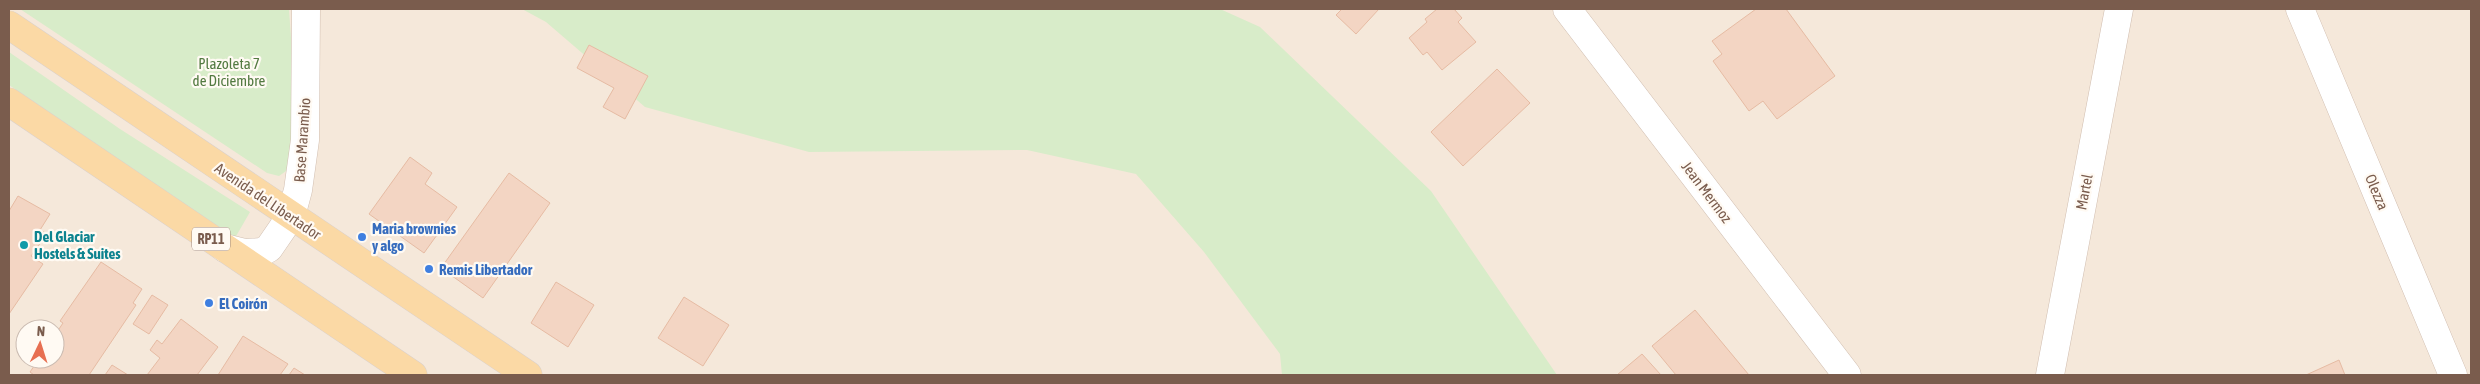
<svg xmlns="http://www.w3.org/2000/svg" width="2480" height="384" viewBox="0 0 2480 384" font-family="'Asap Condensed',sans-serif">
  <style>
    .residential { fill: #f5e8da; fill-rule: evenodd }
    .green { fill: #d8ecc9 }
    .building { fill: #f3d5c3; stroke: #e6bba3 }
    .lines { fill: none; stroke-linecap: round; stroke-linejoin: round }
    .street-casing { stroke: #d1beb0; stroke-width: 29 }
    .primary-casing { stroke: #dad1cd; stroke-width: 29 }
    .street { stroke: #fff; stroke-width: 28 }
    .primary { stroke: #fbd9a5; stroke-width: 28 }
    .shop-dot { fill: #3f7fe0; stroke: #fffaf3; stroke-width: 2 }
    .culture-dot { fill: #0f9aa8; stroke: #fffaf3; stroke-width: 2 }
    .labels { text-anchor: middle; dominant-baseline: central; stroke-width: 4.5; stroke-linejoin: round; paint-order: stroke }
    .shield { fill: #fffaf3; stroke: #a28b7f; stroke-width: 1 }
    .shield-label { font-size: 14px; font-weight: bold; fill: #7a5c4d }
    .park-label { font-size: 15px; fill: #537a41; stroke: #fffaf3 }
    .street-label { font-size: 15px; fill: #7a5c4d; stroke: #fffaf3 }
    .shop-label { font-size: 15px; font-weight: bold; fill: #366cbe; stroke: #fffaf3; text-anchor: start }
    .culture-label { font-size: 15px; font-weight: bold; fill: #0d838f; stroke: #fffaf3; text-anchor: start }
  </style>
  <rect width="100%" height="100%" fill="#fdf6ec"/>
  <path class="residential" d="M9,9H2471V375H9ZM25,329H55V359H25Z"/>
  <path class="green" d="M20,9H289L297,124L289,169L279,176L267,173Z
    M522,9H1220L1260,27L1431,191L1557,375H1282L1280,354L1204,252L1136,174L1027,150L809,152L645,107L546,22Z
    M9,52L120,129L250,212L235,238L9,85Z"/>
  <path class="building" d="M1342,9H1379L1356,34L1336,15Z
    M1437,9H1454L1462,18L1458,22L1476,42L1442,70L1427,52L1423,55L1409,38L1427,22L1425,19Z
    M1756,9H1786L1835,76L1777,119L1763,101L1749,111L1713,61L1722,54L1712,41Z
    M589,45L648,76L625,119L603,107L614,88L577,68Z
    M1497,69L1530,103L1463,166L1431,132Z
    M410,157L432,173L425,184L457,207L424,253L369,214Z
    M509,173L550,203L483,298L441,268Z
    M18,196L50,214L40,230L47,234L31,256L43,264L9,314V211Z
    M101,262L142,289L133,303L136,305L89,375H34L30,372L39,359H55V335L63,323L60,321Z
    M556,282L594,305L568,347L531,323Z
    M152,295L168,305L149,334L133,324Z
    M684,297L729,325L703,366L658,338Z
    M1695,310L1749,375H1676L1652,346Z
    M181,319L218,347L197,375H147L160,358L150,350L157,340L162,344Z
    M243,336L288,364L280,375H218Z
    M1642,354L1661,375H1617Z
    M2339,360L2345,375H2306Z
    M112,365L128,375H105Z
    M294,368L305,375H289Z"/>
  <g class="lines">
    <g class="street-casing">
      <path id="street" d="M1567,9L1847,375
        M2300,9L2453,375
        M225,248L245,253L262,252L269,248L291,216L298,190L305,140L306,9
        M2050,375L2119,9"/>
    </g>
    <g class="primary-casing">
      <path id="primary" d="M9,25L528,375
        M9,102L413,375"/>
    </g>
    <use href="#street" class="street"/>
    <use href="#primary" class="primary"/>
  </g>
  <g class="shop-dot">
    <circle cx="362" cy="237" r="5"/>
    <circle cx="429" cy="269" r="5"/>
    <circle cx="209" cy="303" r="5"/>
  </g>
  <circle class="culture-dot" cx="24" cy="245" r="5"/>
  <g class="labels">
    <rect class="shield" x="192" y="227.5" width="38" height="23" rx="4"/>
    <g class="shield-label">
      <text x="211" y="239">RP11</text>
    </g>
    <g class="park-label">
      <text x="229" y="63">Plazoleta 7<tspan x="229" dy="17">de Diciembre</tspan></text>
    </g>
    <g class="street-label">
      <text transform="translate(302 140) rotate(-86)">Base Marambio</text>
      <text transform="translate(1707 192) rotate(53)">Jean Mermoz</text>
      <text transform="translate(2084 192) rotate(-79)">Martel</text>
      <text transform="translate(2377 192) rotate(67)">Olezza</text>
      <text transform="translate(268 201) rotate(34)">Avenida del Libertador</text>
    </g>
    <g class="shop-label">
      <text x="372" y="228">Maria brownies<tspan x="372" dy="17">y algo</tspan></text>
      <text x="439" y="269">Remis Libertador</text>
      <text x="219" y="303">El Coirón</text>
    </g>
    <g class="culture-label">
      <text x="34" y="236">Del Glaciar<tspan x="34" dy="17">Hostels &amp; Suites</tspan></text>
    </g>
  </g>
  <rect width="2480" height="384" fill="none" stroke="#7a5c4d" stroke-width="20"/>
  <g transform="translate(40 344) rotate(4)"><circle r="24" fill="#fffaf3" stroke="#cabbb1"/>
  <path d="M0-4L9 19L0 12L-9 19Z" fill="#e76f51"/>
  <text y="-8" font-size="14" font-weight="bold" text-anchor="middle" fill="#7a5c4d">N</text>
  </g>
</svg>
